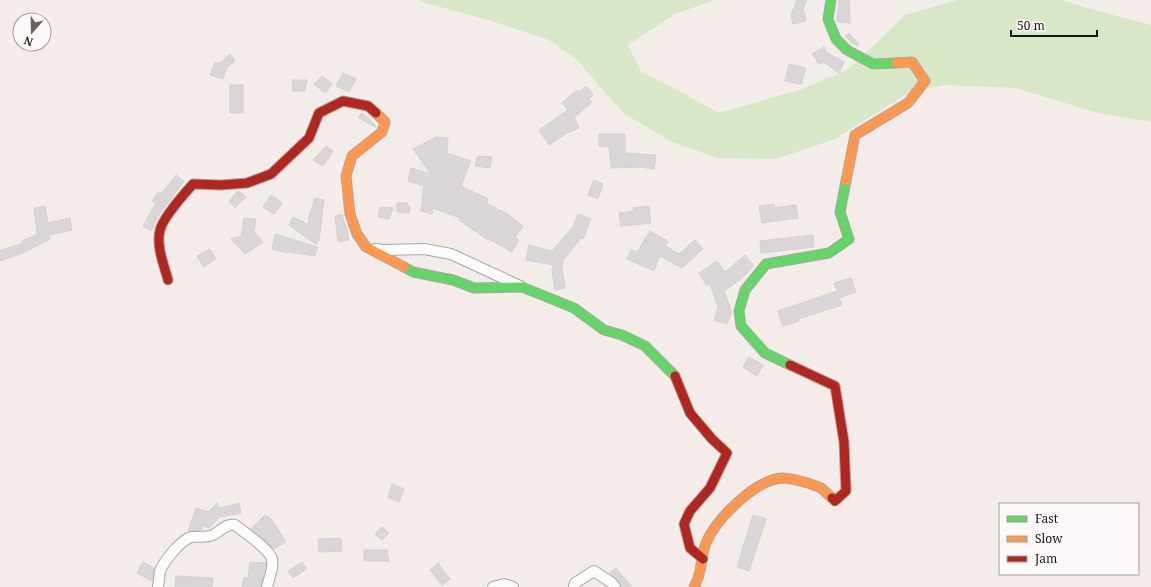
<svg xmlns="http://www.w3.org/2000/svg" width="1151" height="587" viewBox="0 0 1151 587" font-family="'Noto Serif',serif">
  <style>
    .green { fill: #d8e8c7 }
    .building { fill: #dad6d7; stroke: #d4cfd1 }
    .lines { fill: none; stroke-linecap: round; stroke-linejoin: round }
    .street-casing { stroke: #aca6a3; stroke-width: 12 }
    .fast-casing { stroke: #aca6a3; stroke-width: 11 }
    .slow-casing { stroke: #aca6a3; stroke-width: 11 }
    .jam-casing { stroke: #aca6a3; stroke-width: 11 }
    .street { stroke: #fdfcfc; stroke-width: 10 }
    .fast { stroke: #63d668; stroke-width: 9 }
    .slow { stroke: #ff974d; stroke-width: 9 }
    .jam { stroke: #b3261e; stroke-width: 9 }
  </style>
  <rect width="100%" height="100%" fill="#f4ece9"/>
  <path class="green" d="M420,0H715L675,14L628,45L641,72L685,94L719,113L802,89L849,69L905,15L957,0H1062L1087,8L1151,25V122L1098,113L1016,88L946,85L910,92L835,139L776,159L717,158L670,141L623,113L576,59L549,40L485,19L422,2Z"/>
  <path class="building" d="M797,0H807L803,9L806,21L793,24L791,15Z
    M839,0H849L850,23L838,22L837,18Z
    M849,33L859,44L857,46L852,43L845,36Z
    M824,47L826,52L844,62L839,73L824,62L819,64L812,54Z
    M230,54L235,61L227,68L223,79L210,75L215,62L219,64Z
    M789,64L806,68L801,84L785,81Z
    M343,73L356,79L349,92L336,86Z
    M322,76L332,84L325,93L314,84Z
    M292,80H307L305,91H293Z
    M230,85H243V113H230Z
    M586,86L593,95L589,99L592,102L574,117L579,128L567,133L549,145L539,130L568,110L562,103L577,90L579,92Z
    M361,113L364,114L375,125V127L359,118Z
    M599,134H625V153L656,155L654,169L640,167L611,168L609,147L599,146Z
    M436,137L448,138L447,153L471,161L461,186L488,199L486,203L509,215L523,226L515,238L519,240L512,252L489,239L488,240L459,220L460,218L433,208L432,214L421,211L424,186L408,181L411,168L431,174L413,149Z
    M326,146L333,151L323,166L313,160Z
    M478,156L492,157L490,168L475,166Z
    M176,175L184,181L158,216L151,231L143,226L156,203L152,201L158,192L161,194Z
    M594,180L603,184L598,199L588,195Z
    M237,192H241L246,197L235,208L229,201Z
    M271,195L282,203L274,214L263,207Z
    M315,198L324,200L319,241H317V245L289,225L293,217L308,224L310,212H311Z
    M397,203H407L410,207L409,213L397,212Z
    M774,204L775,208L796,205L798,218L762,223L759,206Z
    M45,206L48,223L70,218L72,230L49,235L50,239L23,253L0,261V251L23,243L22,241L37,234L34,208Z
    M649,206L651,223L621,226L619,213L634,211L633,208Z
    M380,207L393,208L389,219L378,217Z
    M578,214L591,219L583,239L581,238L563,260L562,267L565,288L555,290L552,271L553,265L526,260L529,245L552,251L573,227Z
    M342,215L348,234L349,240L338,242L335,216Z
    M244,218L256,219L254,232L263,242L245,254L231,239L241,236Z
    M650,231L668,241L665,246L679,254L695,240L703,249L682,268L660,256L654,271L627,259L631,250L637,252Z
    M275,234L317,247L315,256L288,252V253L272,249Z
    M813,235L814,247L761,253L760,241Z
    M210,249L216,259L204,267L197,256Z
    M745,255L754,266L741,279L724,291L731,310V314L727,324L714,320L718,307L710,284L707,286L699,273L717,261L725,272Z
    M851,278L856,292L839,298L842,305L798,319L799,321L783,326L778,311L837,291L834,283Z
    M749,357L763,365L757,376L743,367Z
    M392,484L404,489L399,502L388,497Z
    M217,503L220,508L239,503L241,513L220,517L209,528L203,525L201,530L188,531L196,508L208,512Z
    M753,515L766,519L749,571L737,567Z
    M264,516H267L272,520L286,542L274,549L251,529Z
    M382,527L389,533L382,540L375,534Z
    M341,538L342,551L319,552L318,539Z
    M364,550H387L389,561H364Z
    M143,562L154,568L152,581L137,573Z
    M250,562L266,563L261,587H242L244,577L248,578Z
    M302,562L307,569L293,578L288,571Z
    M438,563L450,579L442,585L430,570Z
    M616,568L632,587H621L617,579L609,573Z
    M176,576L213,578L212,587H175Z"/>
  <g class="lines">
    <g class="street-casing">
      <path id="street" d="M375,249L385,250L424,249L451,254L520,286
        M158,587C159,582 159,576 160,571C164,561 181,540 191,537C199,536 206,538 213,535C221,531 226,523 235,525C244,532 269,549 272,559C274,568 269,578 267,587
        M493,587L504,584L513,587
        M574,587L575,583L594,571L612,583L615,587"/>
    </g>
    <g class="fast-casing">
      <path id="fast" d="M831,0L828,19L836,39L847,50L873,64L896,63
        M404,267L413,272L453,280L474,288L522,287L574,308L604,330L622,335L645,346L675,376
        M790,365L765,353L741,326L739,311L745,290L766,264L829,253L849,239L840,212L846,181"/>
    </g>
    <g class="slow-casing">
      <path id="slow" d="M376,113L385,122L382,132L352,156L346,176L350,214L357,234L366,247L404,267
        M846,181L855,135L908,103L925,81L912,62L896,63
        M694,587C703,572 700,558 706,543C716,519 755,480 782,478C791,478 813,484 821,488C825,491 828,495 832,498"/>
    </g>
    <g class="jam-casing">
      <path id="jam" d="M168,280C164,265 156,246 160,230C163,218 184,194 193,184L221,185L247,183L271,174L309,138L319,113L343,101L368,106L376,113
        M790,365L835,386L844,442L846,491L835,501L832,498
        M675,376L690,413L712,439L727,453L710,488L690,511L684,524L690,548L703,559"/>
    </g>
    <use href="#street" class="street"/>
    <use href="#fast" class="fast"/>
    <use href="#slow" class="slow"/>
    <use href="#jam" class="jam"/>
  </g>
  <rect x="999" y="503" width="140" height="72" fill="#fdf9f8" stroke="#a39e9d"/>
  <rect x="1007" y="516" width="20" height="6" fill="#63d668" stroke="#a39e9d"/>
  <text x="1035" y="523" font-size="12" fill="#1b1614">Fast</text>
  <rect x="1007" y="536" width="20" height="6" fill="#ff974d" stroke="#a39e9d"/>
  <text x="1035" y="543" font-size="12" fill="#1b1614">Slow</text>
  <rect x="1007" y="556" width="20" height="6" fill="#b3261e" stroke="#a39e9d"/>
  <text x="1035" y="563" font-size="12" fill="#1b1614">Jam</text>
  <g transform="translate(32 32) rotate(200)"><circle r="19" fill="#fdf9f8" stroke="#a39e9d"/>
  <path d="M0-3L7 15L0 10L-7 15Z" fill="#67615f"/>
  <text y="-6" font-size="11" font-weight="bold" text-anchor="middle" fill="#1b1614">N</text>
  </g>
  <path d="M1011 30v6h86v-6" fill="none" stroke="#1b1614" stroke-width="2"/>
  <text x="1017" y="30" font-size="12" fill="#1b1614" stroke="#fdf9f8" stroke-width="3" paint-order="stroke">50 m</text>
</svg>
